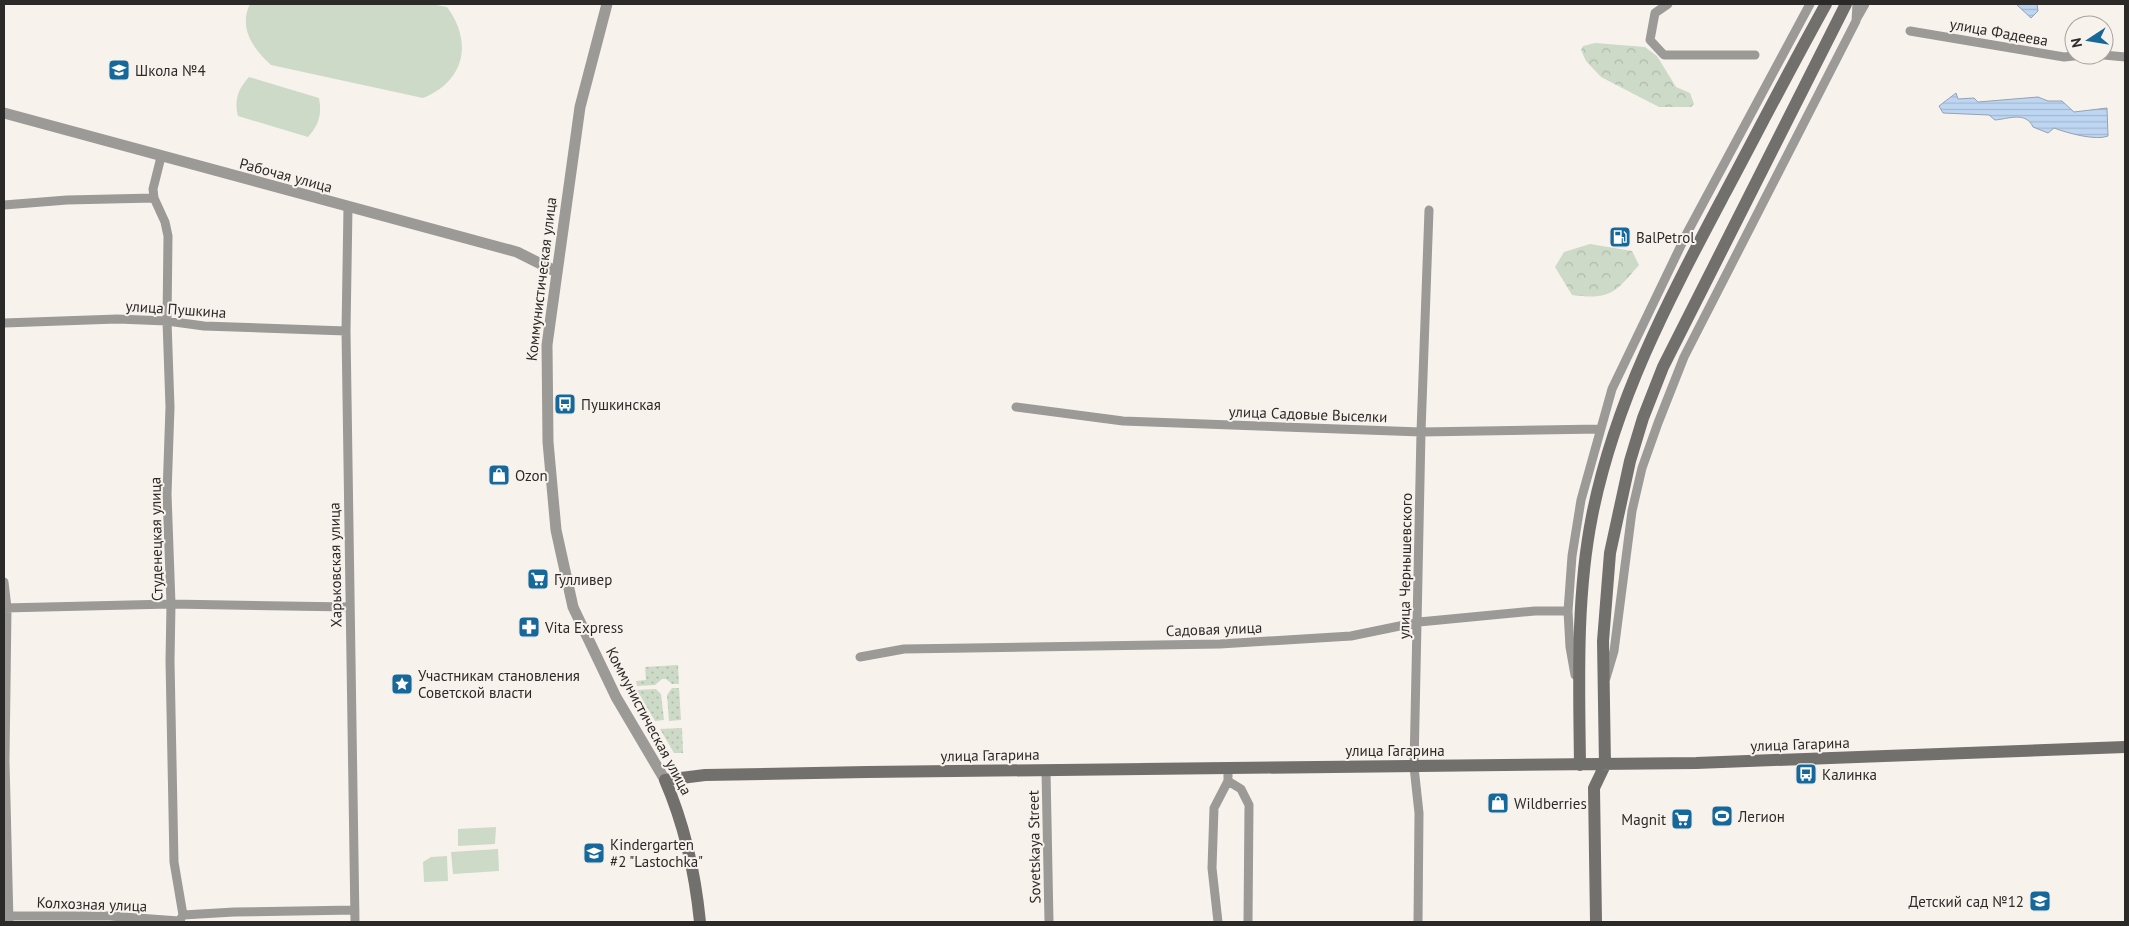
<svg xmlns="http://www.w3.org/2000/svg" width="2129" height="926" viewBox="0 0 2129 926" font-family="'PT Sans',sans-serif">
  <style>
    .grass { fill: url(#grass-dots) }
    .forest { fill: url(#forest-crowns) }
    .park { fill: #ccdac7 }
    .water { fill: url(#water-rules); stroke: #93a2b6 }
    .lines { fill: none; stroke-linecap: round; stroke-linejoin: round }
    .minor { stroke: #9b9a97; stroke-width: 9 }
    .tertiary { stroke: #9b9a97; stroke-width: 11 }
    .secondary { stroke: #72706c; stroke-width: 12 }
    .labels { text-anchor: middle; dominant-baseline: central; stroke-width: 4; stroke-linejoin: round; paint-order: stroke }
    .street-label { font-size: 15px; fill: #2c2a28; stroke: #f8f2ec }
    .poi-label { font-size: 15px; fill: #2c2a28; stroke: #f8f2ec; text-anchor: start }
  </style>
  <defs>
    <pattern id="grass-dots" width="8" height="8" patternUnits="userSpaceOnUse" patternTransform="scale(1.25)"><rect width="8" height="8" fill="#ccdac7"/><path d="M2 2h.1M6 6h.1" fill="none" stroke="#afbbab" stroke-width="1.8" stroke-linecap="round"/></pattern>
    <pattern id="forest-crowns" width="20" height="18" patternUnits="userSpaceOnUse" patternTransform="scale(1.25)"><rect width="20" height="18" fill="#ccdac7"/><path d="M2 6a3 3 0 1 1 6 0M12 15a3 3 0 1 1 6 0" fill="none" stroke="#afbbab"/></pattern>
    <pattern id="water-rules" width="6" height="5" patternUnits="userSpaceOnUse" patternTransform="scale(1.25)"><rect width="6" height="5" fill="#bfd6f3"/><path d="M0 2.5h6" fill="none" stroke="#a4b8d0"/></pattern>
  </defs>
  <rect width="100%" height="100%" fill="#f8f2ec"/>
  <path class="grass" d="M678,665L679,684H672L666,679H662L655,685L637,686L636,681L646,680L645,667Z
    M672,688H679L681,720L669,721L667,695Z
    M656,689L661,694L664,720L655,721L637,690Z
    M682,728L683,753H674L660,729Z"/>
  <path class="forest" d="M1595,43L1645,47L1657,56L1676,87L1690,93L1694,104L1691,107H1659L1601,77L1586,61L1581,50L1583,46Z
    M1590,244L1632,251L1639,265C1615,293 1610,300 1572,295L1555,267L1564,252Z"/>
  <path class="park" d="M250,4H431L447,7C473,42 465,81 423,98L271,65C254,50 238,28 250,4Z
    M249,77L319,98C322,114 319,125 308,137L238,116C234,100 238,89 249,77Z
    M496,827L495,844L458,846V829Z
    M498,849L499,871L453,874L451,852Z
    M447,856L448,881L424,882L423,862L431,857Z"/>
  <path class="water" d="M2016,4H2037L2038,11L2031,18Z
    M1956,93L1958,99L1974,98L1978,102L2038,97L2048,101H2062L2074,112L2107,108L2108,136C2096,141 2067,133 2054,128L2048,133L2033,127C2026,111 2008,119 1995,120L1989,115L1943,113L1939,106Z"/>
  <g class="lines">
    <path class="minor" d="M1668,4L1655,13L1650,40L1664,55H1755
      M1857,18L1865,4
      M1910,31L2064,57L2083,55
      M2104,55L2125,57
      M161,157L153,189L154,198L165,222L168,236L167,321L170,407L167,494L171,604L170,661L174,862L183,915L179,922
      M4,205L67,200L154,198
      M348,207L346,331L355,922
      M4,323L117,319L167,321L204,326L346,331
      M1016,407L1123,421L1421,432L1600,429
      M4,582L7,608L5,761L9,922
      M4,608L171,604L349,607
      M860,657L904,649L1220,644L1351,636L1419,622L1535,611H1568
      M1575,675L1570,647L1568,611L1572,556L1581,500L1612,389L1687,233L1810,4
      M1606,678L1614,651L1632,511L1642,468L1658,423L1684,357L1856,21L1857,4
      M1228,768V781L1241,789L1249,805L1248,922
      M1046,771L1049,922
      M183,915L234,912L355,910
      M5,916H110L179,921
      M1218,922L1212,868L1214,808L1228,781
      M1418,922L1419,813L1414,767L1421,432L1429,210"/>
    <path class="tertiary" d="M607,4L580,107L547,345L548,442L556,530L573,607L616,697L665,780
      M4,113L517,252L557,272"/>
    <path class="secondary" d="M1580,765C1579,682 1576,597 1592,516C1615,400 1669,299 1724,195C1758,131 1791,67 1826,4
      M700,922C695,872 685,826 665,780L705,775L867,772L1696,763L2125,747
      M1596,922L1594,788L1605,765L1603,641L1610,553L1630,461L1643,418L1663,367L1846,4"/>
  </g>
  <defs>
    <g id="school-square" transform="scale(1.125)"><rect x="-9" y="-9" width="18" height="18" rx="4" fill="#16689a" stroke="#f8f2ec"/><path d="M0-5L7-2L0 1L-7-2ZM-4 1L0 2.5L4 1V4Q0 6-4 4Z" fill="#fff"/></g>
    <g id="fuel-square" transform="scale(1.125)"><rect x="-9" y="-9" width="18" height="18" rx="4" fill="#16689a" stroke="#f8f2ec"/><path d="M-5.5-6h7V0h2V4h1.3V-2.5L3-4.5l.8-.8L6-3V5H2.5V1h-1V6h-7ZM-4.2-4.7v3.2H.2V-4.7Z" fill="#fff"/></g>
    <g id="bus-square" transform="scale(1.125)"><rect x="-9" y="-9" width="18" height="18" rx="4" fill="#16689a" stroke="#f8f2ec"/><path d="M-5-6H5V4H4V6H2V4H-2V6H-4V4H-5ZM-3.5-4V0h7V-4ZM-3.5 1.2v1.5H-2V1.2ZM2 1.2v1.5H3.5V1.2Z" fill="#fff"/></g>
    <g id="shop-square" transform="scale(1.125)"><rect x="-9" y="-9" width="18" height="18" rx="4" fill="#16689a" stroke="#f8f2ec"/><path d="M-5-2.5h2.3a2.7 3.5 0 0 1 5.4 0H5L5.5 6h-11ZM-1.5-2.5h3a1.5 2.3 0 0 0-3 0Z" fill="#fff"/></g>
    <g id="supermarket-square" transform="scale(1.125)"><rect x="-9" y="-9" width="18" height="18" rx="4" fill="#16689a" stroke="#f8f2ec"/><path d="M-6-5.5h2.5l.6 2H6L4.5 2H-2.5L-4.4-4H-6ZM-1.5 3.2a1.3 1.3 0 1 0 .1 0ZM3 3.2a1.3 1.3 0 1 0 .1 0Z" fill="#fff"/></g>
    <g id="pharmacy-square" transform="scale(1.125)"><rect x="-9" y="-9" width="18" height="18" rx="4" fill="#16689a" stroke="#f8f2ec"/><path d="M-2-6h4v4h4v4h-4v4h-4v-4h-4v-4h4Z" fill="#fff"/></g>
    <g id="sight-square" transform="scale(1.125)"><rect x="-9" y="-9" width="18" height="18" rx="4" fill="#16689a" stroke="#f8f2ec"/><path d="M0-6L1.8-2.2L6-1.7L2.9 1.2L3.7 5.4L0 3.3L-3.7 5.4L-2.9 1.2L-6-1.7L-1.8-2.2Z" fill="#fff"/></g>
    <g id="stadium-square" transform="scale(1.125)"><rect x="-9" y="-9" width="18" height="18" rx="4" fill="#16689a" stroke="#f8f2ec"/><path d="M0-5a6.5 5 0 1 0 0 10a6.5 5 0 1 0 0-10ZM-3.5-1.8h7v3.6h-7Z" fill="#fff"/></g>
  </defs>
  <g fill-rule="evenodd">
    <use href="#school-square" x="119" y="70"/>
    <use href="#fuel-square" x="1620" y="237"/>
    <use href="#bus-square" x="565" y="404"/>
    <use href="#shop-square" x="499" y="475"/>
    <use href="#supermarket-square" x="538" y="579"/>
    <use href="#pharmacy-square" x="529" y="627"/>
    <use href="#sight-square" x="402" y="684"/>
    <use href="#bus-square" x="1806" y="774"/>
    <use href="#shop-square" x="1498" y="803"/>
    <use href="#stadium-square" x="1722" y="816"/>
    <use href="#supermarket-square" x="1682" y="819"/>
    <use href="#school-square" x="594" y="853"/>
    <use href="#school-square" x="2040" y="901"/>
  </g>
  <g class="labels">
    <g class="street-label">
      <text transform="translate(1999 32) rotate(10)">улица Фадеева</text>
      <text transform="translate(286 175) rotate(15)">Рабочая улица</text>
      <text transform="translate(541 279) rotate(-83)">Коммунистическая улица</text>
      <text transform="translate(176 309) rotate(4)">улица Пушкина</text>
      <text transform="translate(1308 414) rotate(2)">улица Садовые Выселки</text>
      <text transform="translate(156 539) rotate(-91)">Студенецкая улица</text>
      <text transform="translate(335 565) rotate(-91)">Харьковская улица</text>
      <text transform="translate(1405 566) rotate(-89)">улица Чернышевского</text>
      <text transform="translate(1214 629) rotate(-2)">Садовая улица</text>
      <text transform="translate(649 721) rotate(62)">Коммунистическая улица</text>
      <text transform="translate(1800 744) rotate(-2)">улица Гагарина</text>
      <text x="1395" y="750">улица Гагарина</text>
      <text transform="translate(990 755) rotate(-1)">улица Гагарина</text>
      <text transform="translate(1034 847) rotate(-91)">Sovetskaya Street</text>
      <text transform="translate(92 904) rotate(2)">Колхозная улица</text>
    </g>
    <g class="poi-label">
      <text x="135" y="70">Школа №4</text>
      <text x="1636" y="237">BalPetrol</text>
      <text x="581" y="404">Пушкинская</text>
      <text x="515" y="475">Ozon</text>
      <text x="554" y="579">Гулливер</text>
      <text x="545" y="627">Vita Express</text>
      <text x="418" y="675">Участникам становления<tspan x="418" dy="17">Советской власти</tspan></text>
      <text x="1822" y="774">Калинка</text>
      <text x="1514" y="803">Wildberries</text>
      <text x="1738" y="816">Легион</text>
      <text x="1666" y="819" text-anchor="end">Magnit</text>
      <text x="610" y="844">Kindergarten<tspan x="610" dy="17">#2 "Lastochka"</tspan></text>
      <text x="2024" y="901" text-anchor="end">Детский сад №12</text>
    </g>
  </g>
  <rect width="2129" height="926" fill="none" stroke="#2c2a28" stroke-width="10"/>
  <g transform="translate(2089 40) rotate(258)"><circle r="24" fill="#f8f2ec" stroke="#a6a29e"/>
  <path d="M0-4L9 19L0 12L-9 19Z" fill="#16689a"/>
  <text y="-8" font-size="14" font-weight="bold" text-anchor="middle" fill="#2c2a28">N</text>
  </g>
</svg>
